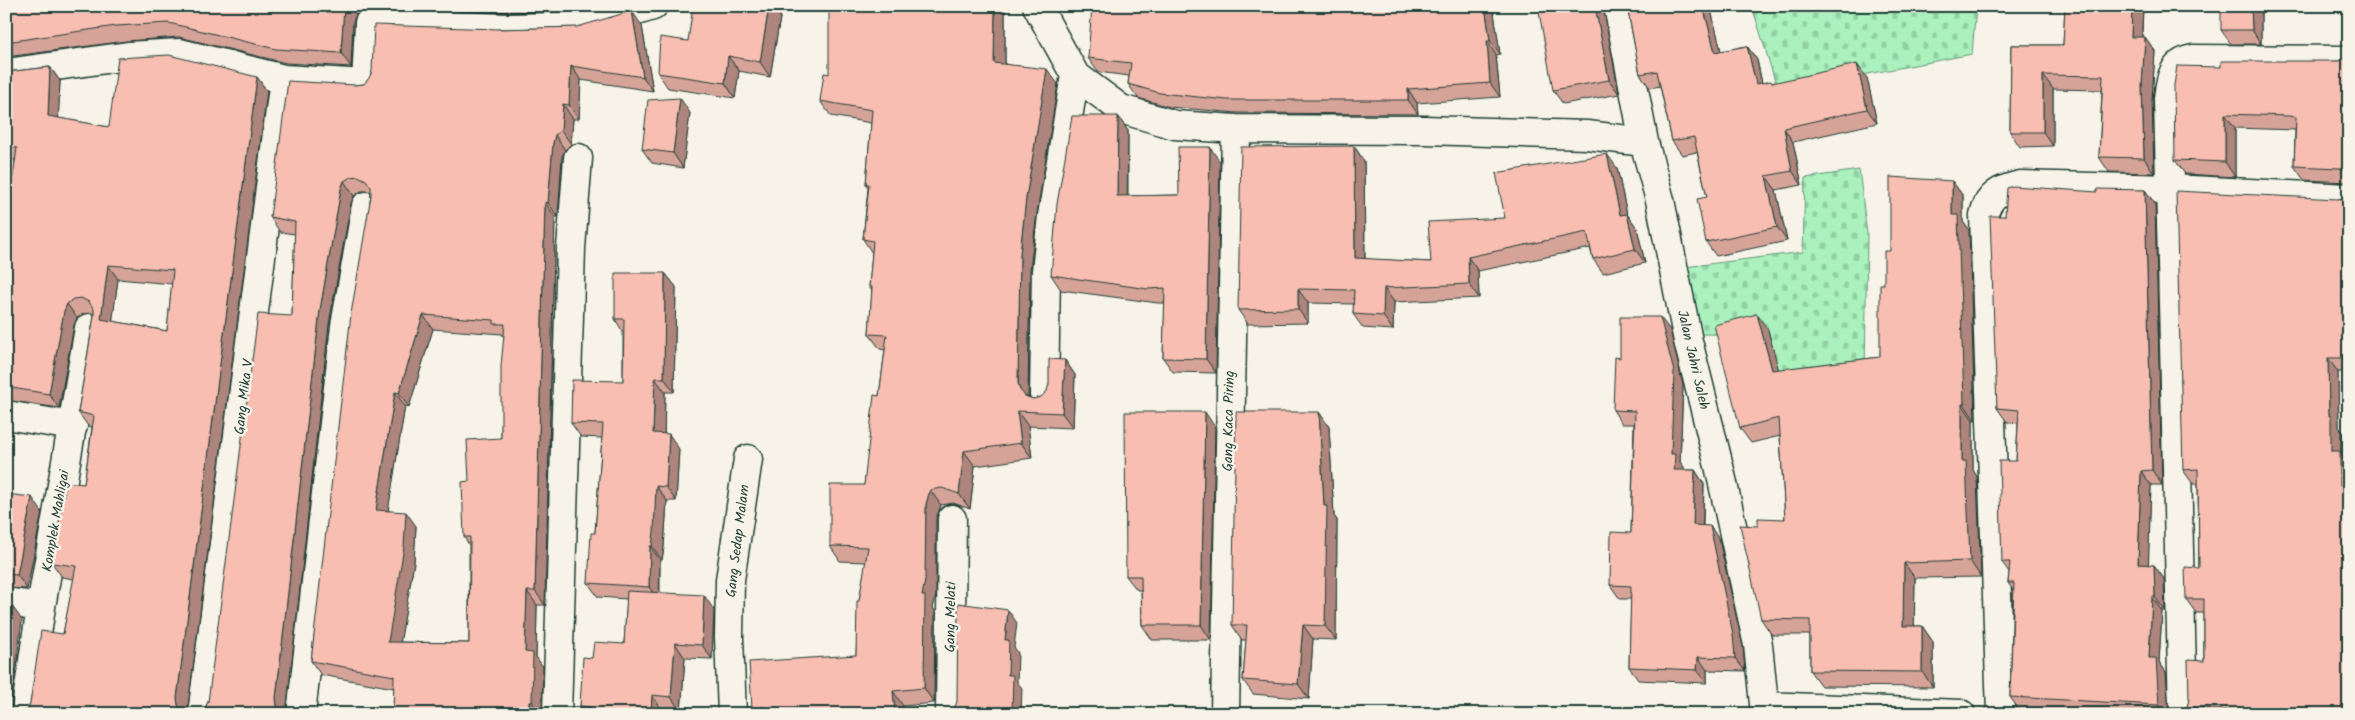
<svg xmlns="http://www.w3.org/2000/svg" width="2355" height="720" viewBox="0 0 2355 720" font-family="Kalam,sans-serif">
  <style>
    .cemetery { fill: url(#cemetery-stones); stroke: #649779 }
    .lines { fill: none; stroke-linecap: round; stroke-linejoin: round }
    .minor-casing { stroke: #1f3d34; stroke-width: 31 }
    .minor { stroke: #f7f3e8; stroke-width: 28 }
    .wall { fill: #d6a399; stroke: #1f3d34; fill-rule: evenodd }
    .shaded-wall { fill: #ae857d; stroke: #1f3d34 }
    .building { fill: #f9beb2; stroke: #1f3d34; fill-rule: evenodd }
    .labels { text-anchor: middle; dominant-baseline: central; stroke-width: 5; stroke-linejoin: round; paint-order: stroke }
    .street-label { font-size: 14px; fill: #1f3d34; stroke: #f7f3e8 }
  </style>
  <defs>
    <pattern id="cemetery-stones" width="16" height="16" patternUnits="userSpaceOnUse" patternTransform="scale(1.25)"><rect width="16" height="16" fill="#aaf1be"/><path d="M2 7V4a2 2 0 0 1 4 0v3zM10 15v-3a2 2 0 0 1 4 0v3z" fill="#92d0a4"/></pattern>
  </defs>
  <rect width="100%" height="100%" fill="#f7f3e8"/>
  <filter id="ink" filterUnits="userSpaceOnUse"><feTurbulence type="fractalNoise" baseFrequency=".02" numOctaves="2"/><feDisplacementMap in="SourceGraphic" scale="10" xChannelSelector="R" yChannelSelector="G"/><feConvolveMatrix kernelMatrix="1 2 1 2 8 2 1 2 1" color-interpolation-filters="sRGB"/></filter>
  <g filter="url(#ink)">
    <path class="cemetery" d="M1752,6H2098V8L1976,7L1972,54L1857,76L1780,97Z
      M1859,170L1867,234L1865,377L1785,421L1768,335L1698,334L1685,267L1803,252L1805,178Z"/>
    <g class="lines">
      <g class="minor-casing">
        <path id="minor" d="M1037,6L1075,75L1121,109L1175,125L1236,129L1424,130L1587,135L1644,142
          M1618,6L1644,142L1660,200L1688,341L1720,470L1758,645L1765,714
          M6,73L128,56L180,53L284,79L366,84L369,23L509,28L587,26L653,6
          M1044,398L1046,271L1052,216L1075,75
          M6,415L73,426
          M6,602L41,607
          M1765,706L1961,714
          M25,714L41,607L89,328
          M202,714L284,79
          M301,714L345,326L366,206
          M557,714L571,248L578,158
          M732,714L729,637L730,580L748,459
          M950,714L952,519
          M1225,714L1236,129
          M2001,714L1984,215C1988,195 2001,189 2021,185L2171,189L2349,198
          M2183,714L2168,99C2170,82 2171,63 2193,59L2349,60"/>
      </g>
      <use href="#minor" class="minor"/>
    </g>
    <path class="wall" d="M6,6H598L584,10L509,12L370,7L362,9L356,14L353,22L351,67L286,63L179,37L126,41L6,57Z
      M782,6L770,77L739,71L735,98L668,88L658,73L688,41Z
      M1005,6V64L1058,84L1037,213L1030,269L1028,397L1033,399L1041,397L1047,391L1065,360L1075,375L1073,428L1028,426L1032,458L975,466L970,509L953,503L941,505L936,519V595L933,608L935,611L934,703L903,706L904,714H756L752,708L856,655L859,601L866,562L840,561L830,546L864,485L879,396L885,350L880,349L869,334L872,291L869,287L872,253L863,239L868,188L866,184L871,123L831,116L820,101L829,74Z
      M1493,6L1500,54L1496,55L1500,97L1417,103L1418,114L1237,113L1170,107L1138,98L1128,84L1129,76L1098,72L1088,58Z
      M1627,6H1710L1721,51L1747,46L1757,60L1762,83L1867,78L1877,123L1793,142L1802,185L1776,190L1787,241L1716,256L1706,242L1707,197L1697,152L1682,155L1672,141L1660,86L1650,88L1640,74Z
      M2065,6H2143L2142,37H2145L2155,51L2152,99L2154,173L2109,172L2099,157L2102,90L2053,89V146L2020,147L2010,132L2011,45H2063Z
      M2261,6V44H2231L2221,30Z
      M1603,8L1619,94L1563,104L1553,90Z
      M642,26L653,91L581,80L579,119H573L571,144L565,150L562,157L558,217H555L545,605H537L536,657L543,667L542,714H393L394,688L321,675L311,661L371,195V192L368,191H361L354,196L351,203L329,324L286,714H199L204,710L208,702L292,316L295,234L280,232L270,217L355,85L364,84L499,29ZM433,329L502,334L504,337L501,438L469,481L464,537L469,545V643L400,642L414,562L416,526L388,510L405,406L409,407Z
      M2349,57V182L2304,180L2294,166L2295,130L2235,128V177L2185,174L2175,160L2221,67L2339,61Z
      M50,67L60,81L58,118L109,127L257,77L267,91L187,714L28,709L63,634L74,579L62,577L52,563L84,484L92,427L88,426L78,412L94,316V314L91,313L83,314L77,318L74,325L59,408L6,400V211H8L15,160L6,159V72ZM118,279L172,284L167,331L112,321Z
      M690,113L683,168L652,163L642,149Z
      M1118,116L1128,131V196L1179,195L1220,162L1216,373L1173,372L1163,358L1165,303H1158L1061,290L1051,275Z
      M1354,146L1364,161L1365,259L1431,262L1505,218L1617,168L1627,214L1637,228L1645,263L1603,273L1593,259L1590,248L1478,271L1479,298L1394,302L1393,330L1363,328L1353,314L1354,304L1308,303V323L1248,324L1238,310Z
      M1952,181L1963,196V222L1969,230L1975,420H1973V470L1977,477L1981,577L1915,578L1914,626H1922L1933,642V687L1821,686L1810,671V635H1772L1761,619L1758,526L1785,519L1780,436L1751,443L1740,428L1768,330L1778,370L1880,357L1884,284L1890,251Z
      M2145,190L2155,204L2162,485H2151L2148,565H2154L2164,579L2165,611H2162L2159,662L2166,672L2169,714H2065L2020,711L2010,697L2013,590L2008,583L2009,572L2002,562L2016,461L2018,423L2007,422L1997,408L2005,216L2097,192Z
      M2349,195V372H2338L2339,427L2341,430L2349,714H2191L2187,707L2204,661V613H2196L2186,599L2199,568L2198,484H2193L2183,470L2338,199L2346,198Z
      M665,273L676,287L674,392H665L664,434L679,449L676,501H667L664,547L662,560H660V593L714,610L712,659L685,658L681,712L662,710V714H585L580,706L592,658L624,644L627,599L598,597L588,583L595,533L602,438L581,437L571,423L623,381V332L615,319Z
      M1670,330L1683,385L1680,462L1684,467V470H1695L1704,484L1703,525L1719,539L1743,647L1745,671L1707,670V683L1638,680L1629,667L1631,599H1620L1610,585L1631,533L1634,424H1622L1613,410L1620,358Z
      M1319,412L1329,427L1334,516L1337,520L1336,640L1313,639L1309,699L1253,694L1243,680L1246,640H1242L1232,625Z
      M1215,427L1211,640H1152L1142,625L1141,590H1137L1126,576Z
      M6,494L42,512L27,589L6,588Z"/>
    <path class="shaded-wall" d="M344,6H351L356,14L353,22L351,67L341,53Z
      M769,6H782L770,77L760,62Z
      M995,6H1005V78L994,63Z
      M1485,6H1493L1500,54L1490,41Z
      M1595,6H1603L1619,94L1609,80Z
      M1703,6H1710L1725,67L1715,52Z
      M2132,6H2143L2141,51L2131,37Z
      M2251,6H2261V44L2252,30Z
      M632,11L642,26L653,91L643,77Z
      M2145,37L2155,51L2152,99L2154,173L2144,158L2142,85Z
      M1487,41L1496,55L1500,97L1490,83Z
      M1747,46L1757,60L1765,98L1756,84Z
      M728,56L739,71L735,98L725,83Z
      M1857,64L1867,78L1877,123L1867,109Z
      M571,66L581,80L579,119L569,105Z
      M50,67L60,81L58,131L48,116Z
      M1047,69L1058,84L1037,213L1030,269L1028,398L1030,405L1020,390L1018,383L1020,254L1026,198Z
      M2043,75L2053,89V146L2043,132Z
      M257,77L267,91L187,714H183L178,705L177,698Z
      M1408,89L1417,103L1418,114L1408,100Z
      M680,98L690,113L683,168L673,153Z
      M563,104L573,119L571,144L561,130Z
      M2225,114L2235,128V177L2225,162Z
      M1118,116L1128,131L1127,211L1117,196Z
      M1784,128L1793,142L1802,185L1792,171Z
      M555,135L565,150L562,157L558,217L548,203L553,143Z
      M1354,146L1364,161L1365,272L1355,258Z
      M1210,147L1220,162L1216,373L1206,359Z
      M1607,154L1617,168L1630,229L1620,215Z
      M1766,176L1776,190L1787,241L1777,227Z
      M344,181L354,196L351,203L329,324L286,714H282L277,706L276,698L320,310L341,189Z
      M1952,181L1963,196V222L1969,230L1975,420L1964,404L1952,215Z
      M2145,190L2155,204L2162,485L2152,470Z
      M545,202L555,217L545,605L535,591Z
      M1627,214L1637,228L1645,263L1635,249Z
      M1468,257L1478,271L1479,298L1469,284Z
      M108,265L118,279L111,333L101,319Z
      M665,273L676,287L674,392L664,378Z
      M1384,288L1394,302L1393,330L1383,316Z
      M1298,289L1308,303V323L1298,309Z
      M67,304L77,318L74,325L59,408L49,394L64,311Z
      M1757,314L1768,330L1783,386L1772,370Z
      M423,315L433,329L409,407L399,393Z
      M1660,317L1670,330L1683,385L1680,462L1684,467V483L1674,470L1671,454Z
      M2328,358L2338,372L2339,427L2341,430V453L2349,464V498L2340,486L2331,451L2329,416Z
      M1065,360L1075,375L1073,428L1062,413Z
      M655,378L665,392L664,447L653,433Z
      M395,392L405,406L386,524L376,510Z
      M1962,404L1973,420V470L1977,477L1981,577L1970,561L1962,461Z
      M1017,411L1028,426L1032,458L1021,443Z
      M1205,412L1215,427L1211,640L1201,625Z
      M1319,412L1329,427L1334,516L1337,520L1336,640L1325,626L1324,506Z
      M6,428L8,431L6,442Z
      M669,434L679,449L676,501L666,487Z
      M964,451L975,466L970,509L959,494Z
      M1695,470L1704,484L1702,538L1693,525Z
      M2141,471L2151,485L2148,579L2138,564Z
      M656,486L667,501L664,547L662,560L652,546Z
      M930,490L941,505L936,519V595L933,608L935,611L934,703L924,688L922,596L926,504Z
      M32,497L42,512L27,589L17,575Z
      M406,512L416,526L414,562L398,656L388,642Z
      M1710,526L1719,539L1743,647L1745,671L1735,658Z
      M650,546L660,560L659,602L649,587Z
      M1904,563L1915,578L1914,642L1903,626Z
      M2154,565L2164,579L2165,611L2155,597Z
      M527,591L537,605L536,657L543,667L542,714H540L532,702L525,652Z
      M704,595L714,610L712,659L702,645Z
      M2152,597L2162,611L2159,662L2166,672L2169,714H2165L2159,705L2149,658Z
      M12,606L22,620L10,714H6V649Z
      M1008,610L1017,623L1014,647L1018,653L1017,682L1022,688L1021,714H1012L1005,640Z
      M1303,625L1313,639L1309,699L1298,684Z
      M1922,626L1933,642V687L1922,672Z
      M675,643L685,658L681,712L671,697Z
      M1698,657L1707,670V683L1697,670Z
      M893,691L903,706L904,714H895Z
      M652,695L662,710V714H651Z
      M529,702L537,714H528Z"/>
    <path class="building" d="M6,6H344L341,53L276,49L169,23L116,26L6,42Z
      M693,6H769L760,62L728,56L725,83L658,73L660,37L688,41Z
      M829,6H995L994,63L1047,69L1026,198L1020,254L1018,383L1020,390L1025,396L1033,399L1041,397L1047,391L1049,384V359L1065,360L1062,413L1017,411L1021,443L964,451L959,494L942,488L930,490L926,504L925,580L922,596H925L924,688L893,691L895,714H763V707L752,708L749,662L856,655L857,601H859L868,547L830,546V485H864L874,395L879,396L887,335L869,334L872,287H869L873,241L863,239L869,184H866L872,110L820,101L824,73L829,74Z
      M1092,6H1485L1490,41H1487L1490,83L1408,89V100H1227L1160,93L1128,84L1131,63L1088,58Z
      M1538,6H1595L1609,80L1553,90Z
      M1627,6H1703L1715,52L1747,46L1756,84L1771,81L1772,83L1857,64L1867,109L1784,128L1792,171L1766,176L1777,227L1706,242L1697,199L1707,197L1694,137L1672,141L1657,71L1640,74Z
      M2065,6H2132L2131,37H2145L2142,85L2144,158L2099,157L2103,76L2043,75V132H2010L2011,45H2063Z
      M2221,6H2251L2252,30H2221Z
      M632,11L643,77L571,66L569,105L563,104L561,130L555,135L553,143L548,203L545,202L535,591H527L525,652L533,653L532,702H529L528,714H393L394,676L311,661L351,314L371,195V187L366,180L358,176L351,177L344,181L341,189L320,310L276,698L277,706L283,713V714H199L204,710L208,702L258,314L292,316L295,222L270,217L288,81L355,85L364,84L369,78L372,71L374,25L499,29L577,27ZM423,315L494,320V324H505L501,366V438L467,440L469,481L462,482L464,537H470L469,643L388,642L404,547L406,512L376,510L395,392L399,393Z
      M169,55L257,77L177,698L178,705L182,712L187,714H22L28,709L30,703L41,631L63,634L76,566L52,563L66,482L84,484L94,416L78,412L94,316V309L89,302L81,298L73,299L67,304L64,311L49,394L6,387V211H8L17,148L6,146V72L50,67L48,116L109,127L118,58ZM108,265L173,270L167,331L101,319Z
      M2349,57V172L2340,168L2294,166L2296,117L2289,116L2225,114V162L2175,160L2174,85L2177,66L2221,67V61H2339Z
      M680,98L673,153L642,149L648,100Z
      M1072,116H1118L1117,196L1179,195L1178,147H1210L1206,359L1163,358L1165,288L1148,289L1051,275L1057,204Z
      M1354,146L1355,258L1431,262L1428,222L1505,218L1496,173L1607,154L1620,215L1627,214L1635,249L1593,259L1587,232L1468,257L1469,284L1384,288L1383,316L1353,314L1354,290L1298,289V309L1238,310L1241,147Z
      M1890,177L1952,181V215H1958L1964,404H1962V461H1966L1970,561L1904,563L1903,626H1922V672L1810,671V620L1761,619L1740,525L1758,526V518L1785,519L1779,418L1740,428L1714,325L1757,314L1772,370L1880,357V284H1884V251H1890Z
      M2013,186L2097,192L2098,189L2145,190L2152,470L2141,471L2138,564L2154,565L2155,597H2152L2149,658H2156L2159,705L2010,697L2014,583H2008L2010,562H2002L1999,461H2016L2019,410L1997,408L1990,216H2005L2007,188Z
      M2176,191L2338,199L2346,198L2349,195V358H2328L2329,416H2331V451H2340V486H2349V714H2285L2187,707L2189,699L2188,660L2204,661V599H2186L2185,567L2199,568L2198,469L2183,470Z
      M615,273H665L664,378H655L653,433L669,434L666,487L656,486L654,532L652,546H650L649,587L588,583L591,533H595L603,424L571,423L572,380L623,381L624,319H615Z
      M1620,317H1660L1674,372L1671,454H1675L1674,470H1695L1693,525L1710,526L1733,634L1735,658L1698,657L1697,670L1629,667L1631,586L1610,585L1611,532L1631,533L1635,411L1613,410L1615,357L1620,358Z
      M1125,412H1205L1201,625H1142L1141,576H1126Z
      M1236,412H1319L1324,506H1327L1325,626L1303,625L1298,684L1243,680L1247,625H1232Z
      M6,494L32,497L17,575L6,574Z
      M627,591L704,595L702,645L675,643L671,697L652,695L651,714H590V707L580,706L583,657L592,658L594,642L624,644Z
      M958,603L1008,610L1005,640H1009L1008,675H1013L1012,714H953L957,701Z
      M6,605L12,606L6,649Z"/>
  </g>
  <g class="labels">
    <g class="street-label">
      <text transform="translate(1693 360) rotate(77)">Jalan Jahri Saleh</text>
      <text transform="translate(244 397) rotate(-83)">Gang Mika V</text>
      <text transform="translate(1229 421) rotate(-89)">Gang Kaca Piring</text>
      <text transform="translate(56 521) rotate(-80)">Komplek Mahligai</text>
      <text transform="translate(738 541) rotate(-83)">Gang Sedap Malam</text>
      <text transform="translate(951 617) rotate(-89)">Gang Melati</text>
    </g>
  </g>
  <rect width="2355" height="720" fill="none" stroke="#f7f3e8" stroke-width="25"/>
  <rect x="12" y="12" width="2330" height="695" fill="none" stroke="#1f3d34" stroke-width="2" filter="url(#ink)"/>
</svg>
